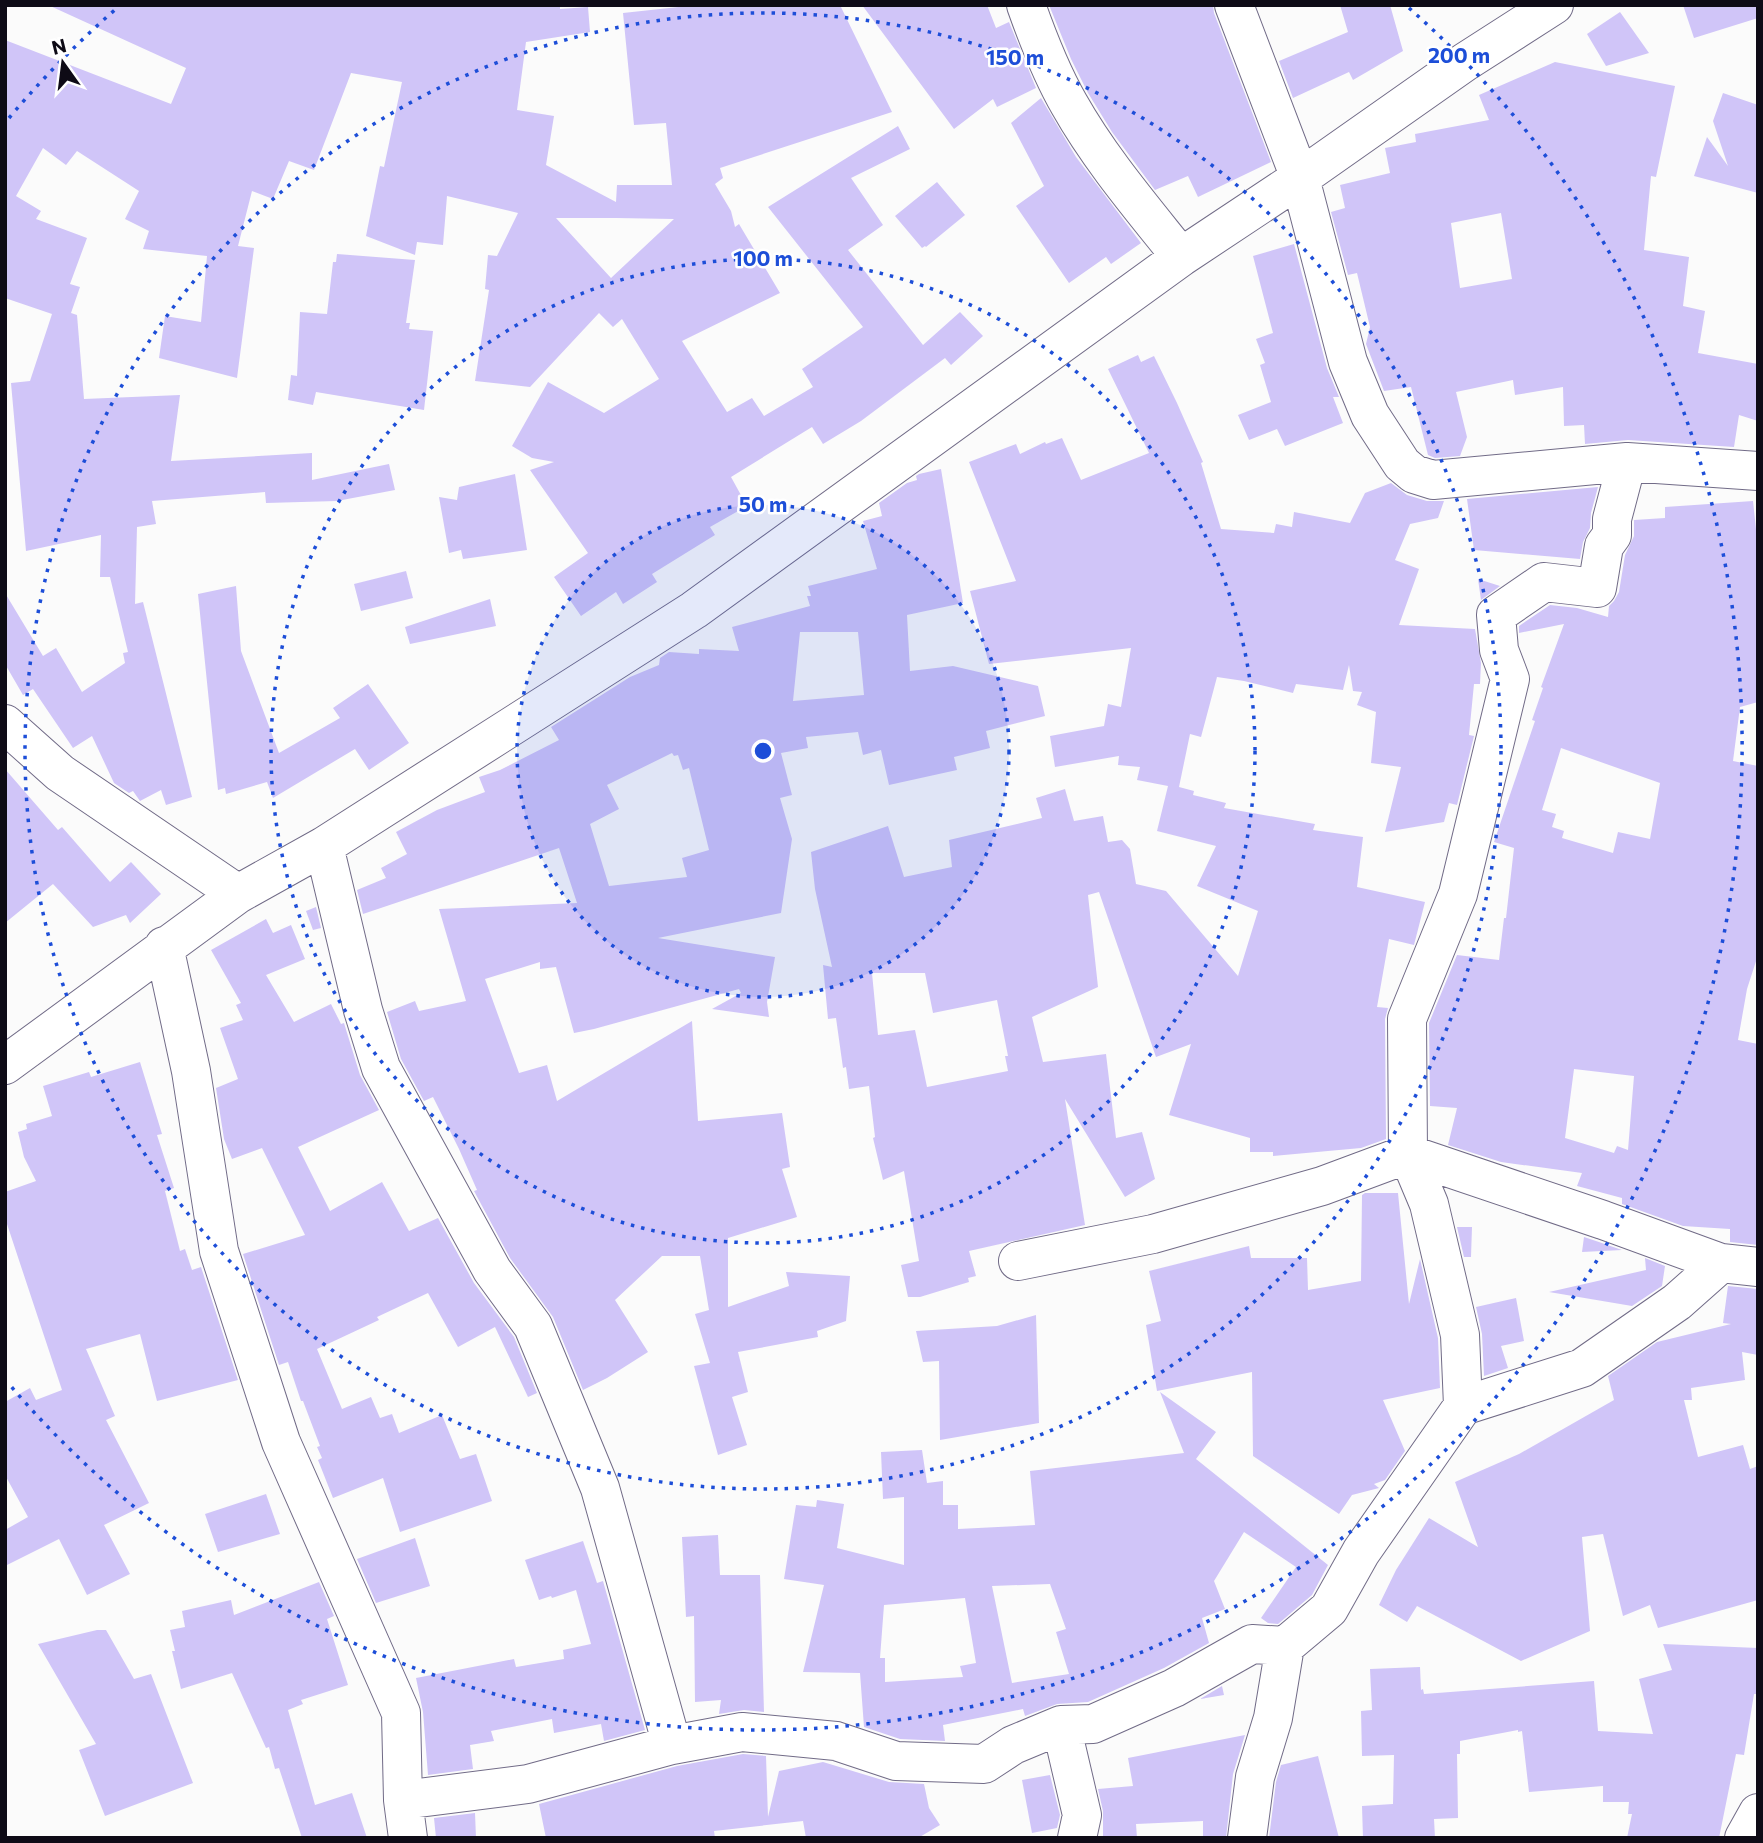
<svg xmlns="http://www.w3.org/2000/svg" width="1763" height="1843" viewBox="0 0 1763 1843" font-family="Commissioner,sans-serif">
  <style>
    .building { fill: #d0c5f8; fill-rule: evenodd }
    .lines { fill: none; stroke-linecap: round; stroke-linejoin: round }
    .street-casing { stroke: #716b87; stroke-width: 40 }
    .street { stroke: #fff; stroke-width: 38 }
    .ring { fill: none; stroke: #1d4ed8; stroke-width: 3.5; stroke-dasharray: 3.5 7 }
    .centre { fill: #1d4ed8; stroke: #fff; stroke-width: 3.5 }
    .ring-label { font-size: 21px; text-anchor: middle; font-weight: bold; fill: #1d4ed8; stroke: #fff; stroke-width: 5; stroke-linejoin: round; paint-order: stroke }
  </style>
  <rect width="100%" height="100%" fill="#fbfbfb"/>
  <path class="building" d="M48,5H560V9L588,7L590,32L526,42L517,110L554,116L546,165L616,202L617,185H672L666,123L634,125L623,13L697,5H840L892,112L720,168L723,178L715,184L731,211L735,227L739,224L780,293L682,341L727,412L752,398L764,416L813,387L802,369L863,327L768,207L898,126L910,149L851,178L883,225L848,250L923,345L960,312L983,336L951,365L945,358L861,421L823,444L812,427L731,477L747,506L710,527L715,535L652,574L657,582L623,604L616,592L581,616L554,577L588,553L530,470L554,462L532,458L512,446L548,382L604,413L659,379L622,319L613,327L599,313L530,387L475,381L489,290L485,289L488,255L497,256L518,213L447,196L443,245L417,242L415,255L366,236L380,166L384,167L402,82L351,73L314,170L289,161L273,199L252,191L238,246L254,248L237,378L159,358L165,316L201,322L207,256L143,249L149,231L125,219L139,191L77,151L66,165L43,148L16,196L41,211L36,219L87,238L70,284L80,287L71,313L77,315L84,399L180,395L171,461L312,453V480L389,464L395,490L337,501L266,503L265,492L152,501L156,524L137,527L135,604L143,602L192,797L166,805L161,790L140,801L133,791L129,793L114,783L92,736L73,748L33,689L23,695L5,664V593L43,656L56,648L82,692L125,663L123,653L128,652L110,577H100L101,535L26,551L11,383L30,381L52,314L5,298V40L171,104L186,68ZM556,218H616L674,219L611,278Z
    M862,5H987L996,28L1009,22L1036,88L997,107L993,99L954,129Z
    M1049,5H1213L1214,13L1271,162L1198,197L1188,176L1155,190L1112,132L1088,93L1071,59Z
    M1340,5H1390L1403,51L1353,80L1349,72L1293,98L1279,61L1348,32Z
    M1683,5H1758V18L1694,38Z
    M1620,12L1649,53L1606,66L1587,34Z
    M1555,62L1675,86L1656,177L1651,176L1644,250L1689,257L1683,306L1705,311L1698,353L1758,364V421L1739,415L1734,447L1628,440L1585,444L1584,425L1564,426L1563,387L1515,395L1513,380L1456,392L1467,437L1460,456L1435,458L1428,455L1411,387L1384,391L1366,344L1370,327L1357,273L1348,275L1331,212L1345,208L1340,185L1390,173L1385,148L1416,142L1415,134L1489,120L1479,95ZM1501,213L1512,279L1460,288L1451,223Z
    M1723,93L1758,105V193L1694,176L1707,137L1728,166L1713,121Z
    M1041,98L1076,157L1141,243L1111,264L1106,257L1069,283L1016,206L1044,186L1011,123Z
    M937,182L965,215L926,247L925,246L922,248L895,216Z
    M1294,244L1327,368L1339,397H1333L1343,423L1285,446L1277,429L1249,440L1238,415L1271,402L1260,365L1265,363L1256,339L1273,333L1253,256Z
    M337,254L415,260L406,323H410L409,329L433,331L424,410L316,392L313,405L288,400L291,375L297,376L300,312L327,314L333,262H336Z
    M1138,355L1141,362L1154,356L1177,403L1203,462L1201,463L1221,529L1274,533L1276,524L1292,527L1294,512L1350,523L1365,493L1391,483L1407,495L1427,501H1444L1438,518L1410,524L1395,560L1419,569L1399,625L1475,629L1481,663L1480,684H1474L1469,735L1474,736L1457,805L1449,803L1444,822L1385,832L1401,767L1371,763L1376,712L1357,705L1362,692L1353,691L1349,665L1343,690L1296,684L1293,693L1244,681L1217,677L1201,737L1190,734L1179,787L1194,791L1193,795L1226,803L1224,808L1315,824L1313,830L1363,837L1357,887L1425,902L1414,945L1389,939L1377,1007L1388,1008L1385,1019L1386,1139L1361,1148L1273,1156V1152H1250V1138L1169,1115L1191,1044L1156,1057L1099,892L1088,895L1098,987L1032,1017L1043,1062L1106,1054L1116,1138L1142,1132L1155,1179L1125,1197L1065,1099L1085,1225L969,1251L976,1276L968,1278L969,1282L920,1297H908L901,1265L919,1261L904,1171L883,1180L873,1138L875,1137L869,1086L849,1089L846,1067L843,1068L836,1018L828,1019L823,965L832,967L815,889L811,852L888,826L904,877L952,867L949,840L1042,818L1036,798L1065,789L1074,821L1103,816L1108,842L1122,840L1130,849L1136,884L1166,891L1238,976L1258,911L1197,886L1216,846L1157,831L1168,786L1137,780L1140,767L1118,765L1119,756L1055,767L1050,736L1104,726L1108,704L1121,707L1131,648L989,664L970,591L1016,581L969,462L1016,444L1020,454L1045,442L1046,444L1062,438L1081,480L1149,453L1108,369ZM872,973H925L933,1013L997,1000L1008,1056H1005L1008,1071L927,1087L915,1030L878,1035Z
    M941,469L963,603L907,615L910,671L953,666L1038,686L1045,716L986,731L990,748L954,757L957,770L889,785L881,750L863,755L858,732L806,737L808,748L781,753L792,795L780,798L792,839L781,913L658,938L775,957L767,1002L769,1017L712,1009L741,993L739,989L594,1029L574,1033L556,967L540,969V962L485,979L519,1073L547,1065L557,1101L692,1021L698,1121L782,1113L790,1167L782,1169L797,1217L728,1238V1307L789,1286L786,1272L850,1276L846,1321L817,1331L818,1337L738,1352L748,1392L732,1397L747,1445L718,1455L694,1366L710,1363L695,1314L709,1310L700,1256H662L615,1300L648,1352L607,1378L583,1390L553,1317L510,1258L474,1191L477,1190L459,1149L433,1097L424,1101L401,1059L387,1012L415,1001L419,1011L466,1001L439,909L577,903L559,848L363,914L357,890L386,878L381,868L407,854L396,832L437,810L485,792L479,777L500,770L559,740L551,727L630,677L659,665L660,658L669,652L699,654V649L739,651L732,627L810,606L807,596H811L808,586L877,569L863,521L882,516L879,503L907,483L917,480L916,476L919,474ZM800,632H858L864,695L793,701ZM672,753L674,756L678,755L683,770L689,768L709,850L682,858L687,877L609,886L590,824L619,809L607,785Z
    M515,474L527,550L463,559L461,550L449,553L439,497L457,500L459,487Z
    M1598,487L1591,513L1590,528L1583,542L1580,559L1474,550L1467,499Z
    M1753,501L1758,548V702L1740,707L1733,761L1758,766V955L1747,989L1738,1040L1758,1044V1245L1730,1242V1229L1683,1226L1622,1204V1198L1577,1186L1582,1173L1501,1162L1448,1145L1457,1108L1430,1106L1429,1023L1457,955L1499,960L1504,918H1506L1514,848L1494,842L1535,721L1532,720L1543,688L1541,687L1564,624L1519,633V626L1550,605L1577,608L1608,617L1609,606L1614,601L1619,592L1625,555L1634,536V520L1665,518V507ZM1561,748L1660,783L1650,839L1618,832L1613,853L1562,838L1564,831L1552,827L1556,814L1542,810ZM1574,1069L1634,1076L1628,1150L1617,1146L1614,1153L1565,1138Z
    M406,571L413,598L361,611L354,584Z
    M1478,579L1500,586L1481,600Z
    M236,586L241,651L279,753L340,718L333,708L368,684L409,743L369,770L355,749L273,798L267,782L226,794L225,788L218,790L198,594Z
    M490,599L496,626L410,644L405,627Z
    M5,769L58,830L62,827L110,882L131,862L161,894L130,923L126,915L93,927L53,884L5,923Z
    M316,907L321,928L313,930L306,911Z
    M266,919L273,933L291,925L305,959L266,975L294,1022L331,1004L341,1024L344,1023L360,1075L379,1110L298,1147L330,1211L382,1182L409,1231L438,1218L474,1283L514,1337L537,1393L528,1397L495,1327L458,1347L428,1293L377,1317L379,1320L317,1349L342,1409L371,1397L380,1418L392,1414L399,1433L442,1415L460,1459L476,1454L492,1501L400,1532L383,1478L333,1498L318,1460L322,1458L317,1447L320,1446L303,1401H301L288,1362L279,1365L243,1254L305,1235L262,1148L232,1159L224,1139L216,1088L238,1079L220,1028L243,1020L236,1005L241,1003L211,950Z
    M140,1062L162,1134L157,1135L174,1188L165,1191L180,1251L185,1249L192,1270L201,1267L238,1380L157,1401L140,1334L86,1349L115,1416L106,1420L149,1503L104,1525L130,1574L87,1595L59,1539L5,1566V1530L28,1517L5,1475V1402L30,1388L36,1400L62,1390L5,1218V1192L36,1181L24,1157L18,1132L27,1129L26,1124L52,1116L43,1086L89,1072L91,1077Z
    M1365,1193H1398L1409,1304L1420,1259L1438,1338L1440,1388L1383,1400L1405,1451L1385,1480L1374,1484L1379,1488L1352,1495L1339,1514L1253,1456L1252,1372L1157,1391L1146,1325L1161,1321L1149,1271L1249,1246L1251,1258H1307L1308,1290L1361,1281L1362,1195Z
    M1457,1227H1472L1471,1257H1464Z
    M1584,1237L1596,1241L1622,1250L1582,1252Z
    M1645,1258L1665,1266L1662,1286L1632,1306L1549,1292L1646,1270Z
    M1728,1286L1758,1289V1355L1742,1352L1745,1380L1691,1388L1692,1400H1684L1698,1457L1743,1445L1750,1469L1758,1466V1600L1658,1628L1650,1605L1623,1616L1603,1534L1582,1537L1590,1631L1521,1661L1417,1606L1407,1622L1379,1605L1396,1570L1429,1518L1478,1547L1455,1482L1519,1454L1614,1400L1608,1376L1657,1342L1731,1324L1723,1323Z
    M1516,1298L1524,1341L1501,1346L1508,1368L1484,1376L1482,1334L1476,1307Z
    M1036,1315L1039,1423L940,1440L939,1361L923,1362L916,1331L997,1326Z
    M1160,1392L1216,1432L1196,1459L1328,1565L1312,1595L1278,1624L1268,1623L1261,1618L1296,1567L1244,1532L1214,1581L1225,1609L1202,1618L1209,1643L1164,1668L1088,1702L1057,1704L1025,1716L1023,1709L943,1725L945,1741L900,1739L864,1727L860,1673L803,1672L824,1585L784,1579L796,1505L816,1507L817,1500L844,1504L837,1548L904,1565V1497L883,1499L881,1452L922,1450L927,1483L943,1481V1505H958V1529L1035,1525L1030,1471L1184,1453ZM1050,1584L1066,1629L1056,1632L1069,1674L1012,1683L992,1586ZM965,1598L976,1663L960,1666L963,1677L885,1682V1658H880L884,1605Z
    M266,1494L280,1534L218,1552L205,1514Z
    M718,1535L720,1575H760L764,1712L744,1710L719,1714L721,1700L695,1702L694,1616L686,1617L682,1537Z
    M415,1538L430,1586L376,1603L357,1559Z
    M583,1541L597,1583L603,1581L645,1730L604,1741L601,1724L554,1733L552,1719L491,1731L494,1741L470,1745L473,1769L428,1775L423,1712L416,1678L514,1659L516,1667L564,1659L563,1650L591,1644L576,1590L552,1598L551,1596L539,1600L525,1560Z
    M319,1582L334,1616L327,1619L348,1685L301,1700L303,1704L288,1710L315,1805L352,1793L367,1838H302L279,1768L275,1769L269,1747L266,1748L232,1673L181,1689L172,1651H175L170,1630L185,1627L182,1611L231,1600L234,1615Z
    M97,1630H106L134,1679L151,1674L193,1783L105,1816L79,1750L96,1744L38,1644Z
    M1663,1644L1758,1648V1694H1754L1744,1755L1736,1754L1719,1838H1627L1632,1814H1628L1629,1802H1603V1786L1529,1792L1522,1731L1518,1732V1730L1460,1741V1754H1457L1458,1818L1434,1819L1435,1838H1363L1362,1806L1393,1804L1394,1755L1362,1756L1361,1711L1372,1710L1370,1669L1420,1667L1421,1690L1423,1689L1424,1694L1594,1681L1598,1731L1653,1734L1639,1679L1672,1670Z
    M1222,1686L1224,1695L1200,1699Z
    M1245,1735L1233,1774L1226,1838H1203V1821L1136,1824L1137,1838H1103V1811L1098,1789L1133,1786L1128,1758Z
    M743,1754L766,1756L768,1817L779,1771L823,1762L889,1782L924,1784L929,1808L940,1825L918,1838H806L803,1821L714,1831L715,1838H546L539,1804L677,1766Z
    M1318,1756L1339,1838H1269L1276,1782L1281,1765Z
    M1050,1775L1060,1815L1057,1828L1032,1833L1022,1780Z
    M475,1813L476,1838H436L434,1818Z"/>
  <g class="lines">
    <g class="street-casing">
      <path id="street" d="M1026,5C1038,39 1051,73 1069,104C1100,159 1142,208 1181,257
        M1234,5L1300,178L1348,362L1370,415L1402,464L1414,474L1433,480L1627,462L1758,471
        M5,724L60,773L238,894
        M324,846L363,1010L381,1068L492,1270L533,1326L600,1488L672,1745
        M164,946L191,1071L219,1251L281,1442L401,1713L403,1800L408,1838
        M5,1065L238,894L324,846L694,610L1181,257L1300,178L1465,62L1554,5
        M1018,1261L1153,1234L1322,1186L1408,1154L1603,1220L1721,1263L1758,1267
        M1463,1406L1582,1368L1677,1302L1721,1263
        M1061,1725L1082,1815L1077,1838
        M403,1800L528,1784L672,1745L742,1732L836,1741L896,1761L984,1764L1013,1745L1061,1725L1093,1724L1174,1688L1252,1644L1285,1646L1329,1609L1361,1552L1463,1406L1460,1335L1429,1204L1408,1154L1407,1019L1458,894L1510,679L1499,650L1496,615L1544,582L1597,588L1604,546L1612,535V519L1627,462
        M1247,1838L1255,1777L1273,1718L1285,1646
        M1744,1838L1758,1813"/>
    </g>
    <use href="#street" class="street"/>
  </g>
  <circle cx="763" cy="751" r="246" fill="#1d4ed8" fill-opacity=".12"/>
  <g class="ring">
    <circle cx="763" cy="751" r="246"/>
    <circle cx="763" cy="751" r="492"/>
    <circle cx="763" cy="751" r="738"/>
    <path d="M9 118A984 984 0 0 1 117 8M1409 8A984 984 0 1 1 9 1384"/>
  </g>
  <circle cx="763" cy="751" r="10" class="centre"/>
  <g class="ring-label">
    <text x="1459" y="63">200 m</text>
    <text x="1015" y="65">150 m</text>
    <text x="763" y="266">100 m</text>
    <text x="763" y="512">50 m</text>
  </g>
  <rect width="1763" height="1843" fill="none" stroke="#0e0b16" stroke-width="14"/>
  <g transform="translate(63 63) rotate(346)" stroke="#ffffff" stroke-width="5" paint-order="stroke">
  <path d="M0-5L12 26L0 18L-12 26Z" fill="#0e0b16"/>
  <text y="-10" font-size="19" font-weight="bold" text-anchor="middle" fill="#0e0b16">N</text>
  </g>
</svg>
